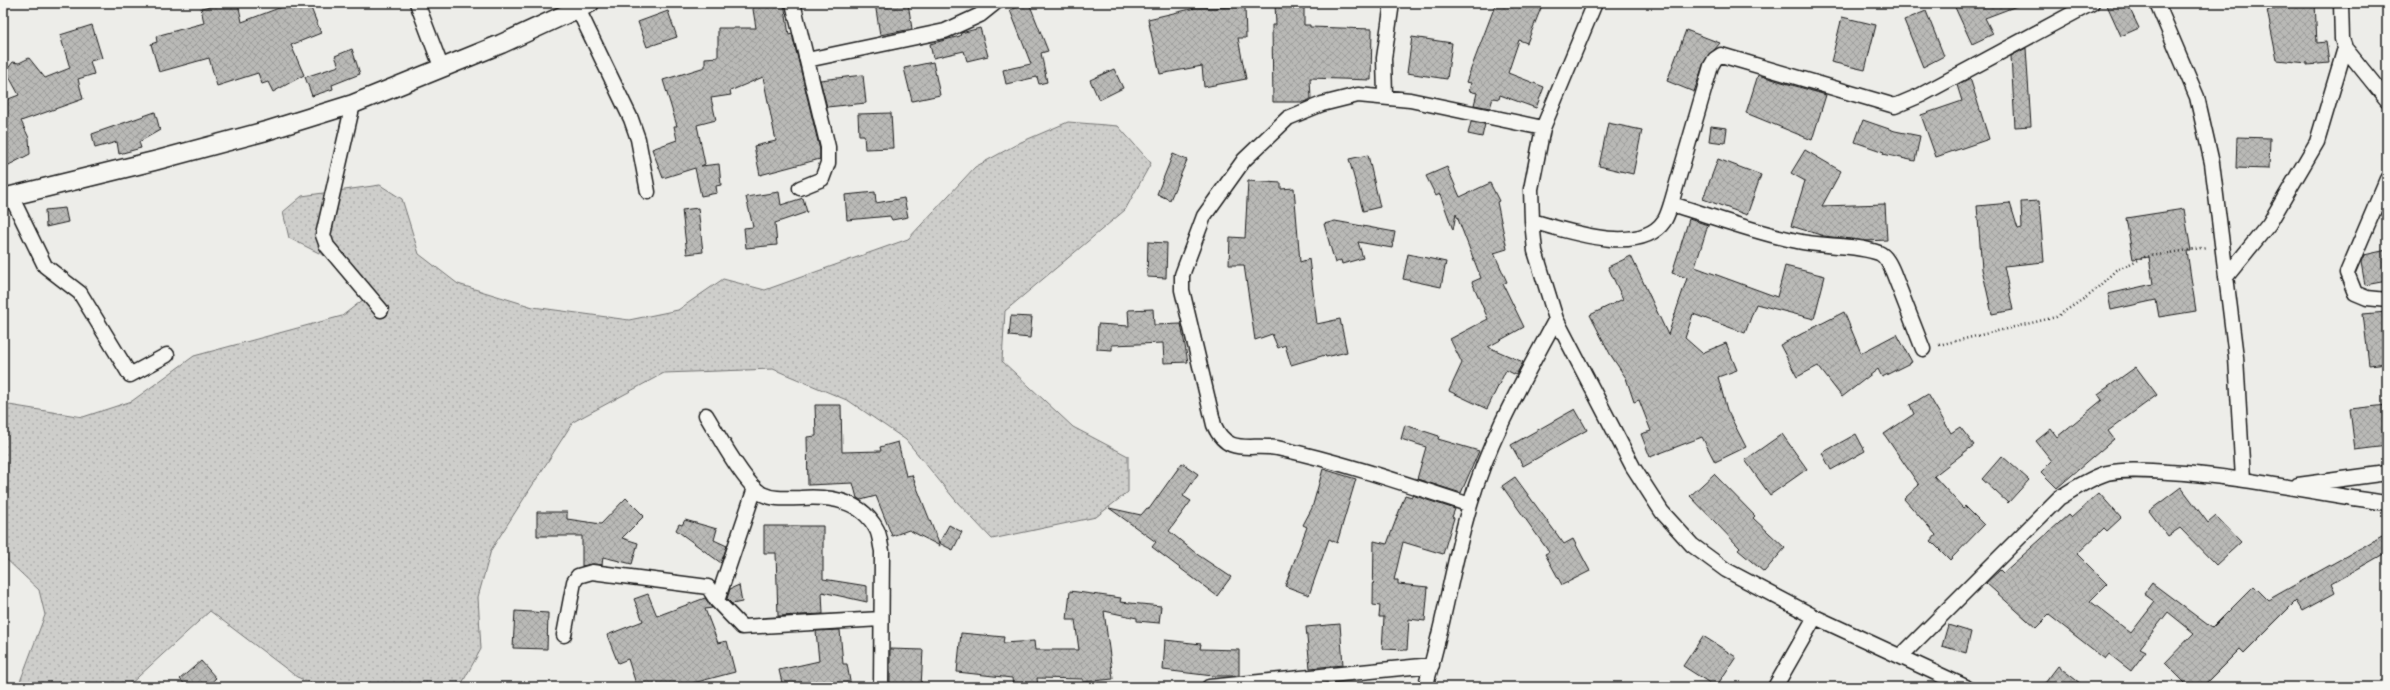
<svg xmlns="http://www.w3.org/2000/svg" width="2390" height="690" viewBox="0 0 2390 690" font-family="'Gochi Hand',sans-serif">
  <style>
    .grass { fill: url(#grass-dots); stroke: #757574 }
    .building { fill: url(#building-cross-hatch); stroke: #1c1c1c }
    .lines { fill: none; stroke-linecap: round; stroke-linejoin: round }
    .minor-casing { stroke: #1c1c1c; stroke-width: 17 }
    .tertiary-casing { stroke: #1c1c1c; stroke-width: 21 }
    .path { stroke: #1c1c1c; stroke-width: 2.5; stroke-dasharray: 1 3; stroke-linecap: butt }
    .minor { stroke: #f6f6f2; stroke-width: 14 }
    .tertiary { stroke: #f6f6f2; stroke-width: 18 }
  </style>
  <defs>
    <pattern id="grass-dots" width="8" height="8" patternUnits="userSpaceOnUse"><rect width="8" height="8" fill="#cececb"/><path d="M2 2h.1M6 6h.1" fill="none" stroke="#b0b0ae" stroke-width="1.8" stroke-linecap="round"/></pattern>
    <pattern id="building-cross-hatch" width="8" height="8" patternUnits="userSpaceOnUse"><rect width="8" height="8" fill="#b9b9b6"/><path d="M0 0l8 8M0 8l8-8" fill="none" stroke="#9e9e9c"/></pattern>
  </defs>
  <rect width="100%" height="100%" fill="#edede9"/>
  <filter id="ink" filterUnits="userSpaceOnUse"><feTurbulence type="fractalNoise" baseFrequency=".025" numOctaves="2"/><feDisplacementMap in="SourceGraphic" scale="8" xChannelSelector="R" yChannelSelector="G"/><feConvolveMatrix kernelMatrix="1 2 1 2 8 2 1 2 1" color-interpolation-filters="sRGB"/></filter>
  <g filter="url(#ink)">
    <path class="grass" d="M1068,122L1118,126L1151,163L1125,210L1005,311L1002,361L1073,427L1128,456V492L1096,517L992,539L956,501L906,440L849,401L773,369L664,373L573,422L491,550L478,597L481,649L460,687H322L297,677L210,611L127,687H18L45,615L39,590L3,556V402L9,405L83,417L132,401L194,356L342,316L364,299L361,274L289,238L283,212L302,196L380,185L402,199L419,254L458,284L533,307L629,320L678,310L723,279L765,290L908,239L975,167L1021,142Z"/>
    <path class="building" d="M227,3H238L242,22L292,3H309L321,33L291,45L304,75L273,92L268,82L262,84L258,73L217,86L209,58L159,72L151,44L157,42L156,36L204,23L201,8Z
      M752,3H784L789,35L792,34L820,150V159L760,175L754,146L776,141L763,77L730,91L731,95L711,98L716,120L697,125L705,164L701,166L719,164L721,185L716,186L717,193L701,196L695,168L663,178L652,149L677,140L674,126H677L663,80L705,67V58L718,57V28H756Z
      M875,3H908L912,29L880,35Z
      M1029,3L1048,51L1041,53L1047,82L1039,84L1037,77L1006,84L1003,70L1031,64L1010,10Z
      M1275,3H1304V25H1310V27L1372,29L1371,80L1310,78L1311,99L1305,102H1273L1272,25H1276Z
      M1496,3H1543L1527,43L1519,40L1508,73L1544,87L1536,108L1500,95L1499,99L1493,98L1490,108L1474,105L1477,93L1469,91L1471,83L1466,82Z
      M1953,3H2022V4L1985,18L1993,34L1972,44Z
      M2106,3H2127L2139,28L2121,36Z
      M2293,3H2315L2317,43L2326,42L2329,63L2307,65V63L2277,60L2267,10Z
      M1245,7L1246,38H1238L1246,79L1204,87L1202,66L1160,74L1148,19L1195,8Z
      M668,11L677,37L647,47L638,22Z
      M1926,11L1944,56L1923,67L1904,20Z
      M1842,17L1876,25L1865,70L1831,62Z
      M92,25L102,58L90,61L94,74L78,79L83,99L21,121L29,138L30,154L3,168V101L19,95L6,71L13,62L19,63L29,58L45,78L70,68L60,35Z
      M980,28L988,56L967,61L964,51L933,58L930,44L960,36L961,33Z
      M1686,30L1720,43L1704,62L1694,92L1667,81Z
      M1412,37L1452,43L1447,79L1407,73Z
      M2026,48L2031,126L2015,127L2011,56Z
      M352,49L360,74L332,85L333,89L312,96L305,77L339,66L335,56Z
      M933,62L940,95L912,101L904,68Z
      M1114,69L1123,88L1099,100L1090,80Z
      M863,75L866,103L827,107L820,80Z
      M1758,75L1826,95L1812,140L1746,113Z
      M1970,78L1989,139L1936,157L1921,115L1962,101L1957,85Z
      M155,112L160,130L139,142L141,148L119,154L117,142L95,148L92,134Z
      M891,113L893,148L865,149L864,135H859L858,114Z
      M1863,120L1895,131L1920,136L1915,161L1883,154L1884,152L1855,142Z
      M1471,122L1485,124L1482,137L1468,134Z
      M1608,123L1642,130L1633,174L1599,166Z
      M1711,126L1727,128L1725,143L1709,141Z
      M2237,137L2270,138L2269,169L2236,168Z
      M1805,150L1841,171L1822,206L1885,204L1887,240L1865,241L1824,236L1791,226L1805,181L1791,173Z
      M1173,154L1187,160L1170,200L1157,194Z
      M1368,155L1380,207L1363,211L1349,159Z
      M1718,159L1761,175L1747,215L1703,199Z
      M1447,167L1460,197L1490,183L1499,201L1497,202L1507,249L1494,253L1507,282L1503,284L1524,327L1488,347L1523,362L1516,375L1506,370L1487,409L1449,391L1462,363L1450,339L1488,319L1472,282L1481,278L1456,214L1453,230L1440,194L1436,196L1426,176Z
      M1248,181L1281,183V189L1294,188L1300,262L1309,259L1317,324L1340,319L1347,352L1326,357L1325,355L1291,365L1285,345L1278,348L1272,334L1255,340L1244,265H1229L1230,237L1245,238Z
      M779,192L781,205L803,198L807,212L775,223L777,245L746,248L744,228L753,227L746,197Z
      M875,192L876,203L904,198L908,217L892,220L890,216L847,220L845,195Z
      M2039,201L2044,262L2004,266L2013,310L1992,314L1982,269L1977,206L2010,203L2018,229L2022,228L2021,202Z
      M65,208L68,222L46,227L45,210Z
      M698,208L703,252L687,254L682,210Z
      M2184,209L2191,251H2187L2196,311L2159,317L2156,300L2111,310L2108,294L2153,284L2149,257L2133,259L2126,218Z
      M1689,219L1708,225L1695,267L1777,297L1785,266L1825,276L1814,319L1756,304L1745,333L1693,314L1685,338L1702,353L1726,343L1737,370L1718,377L1727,410L1746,447L1715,462L1702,437L1650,457L1641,434L1651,431L1639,400L1634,402L1626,378L1610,354L1590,315L1623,299L1608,267L1631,256L1668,335L1687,278L1672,273Z
      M1335,221L1395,232L1392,248L1358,242L1363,258L1342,264L1341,260L1335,263L1324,224Z
      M1148,242L1167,243L1166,278L1147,277Z
      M2387,250V281L2365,285L2361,262L2364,255Z
      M1408,254L1446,262L1441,287L1403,279Z
      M1153,309L1154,325L1181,324L1188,362L1164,363L1163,343L1112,345V350L1097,349L1098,324L1129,326L1128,310Z
      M1844,312L1861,353L1897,334L1912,362L1882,377L1878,369L1842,397L1818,366L1797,377L1780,345Z
      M2387,312V363L2369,365L2363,314Z
      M1011,316L1032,317L1030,338L1009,336Z
      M2136,367L2157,395L2108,431L2114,439L2057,488L2041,472L2052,461L2036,441L2051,429L2057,437L2102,400L2098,394Z
      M1928,394L1951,433L1960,427L1974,445L1934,476L1963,508L1965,506L1984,525L1950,560L1931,541L1936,535L1904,499L1919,485L1884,434L1914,414L1910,405Z
      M815,405H841L842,452L881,451L880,447L898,442L906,476L912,475L940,546L909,530L892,536L876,496L861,500L857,498L853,483L808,485L807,437L816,436Z
      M2387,405V446L2355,450L2350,409Z
      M1575,409L1587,430L1523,466L1511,445Z
      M1405,425L1439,436L1438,439L1479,451L1461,493L1417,479L1426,447L1401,439Z
      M1782,434L1807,469L1770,495L1745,460Z
      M1856,434L1865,451L1831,470L1822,453Z
      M2002,456L2029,480L2008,503L1982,479Z
      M1182,463L1198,474L1183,496L1191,501L1169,531L1198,555L1231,577L1217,596L1152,547L1156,542L1109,508L1141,515L1147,508L1149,509Z
      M1323,469L1356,479L1337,543L1329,539L1309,595L1285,586L1307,527L1303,525L1312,508Z
      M1714,474L1755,516L1753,518L1785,548L1764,572L1738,550L1740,548L1690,496Z
      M1515,477L1564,544L1573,539L1590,571L1562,585L1545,554L1549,552L1502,486Z
      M2181,487L2208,523L2216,516L2241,542L2216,565L2180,528L2168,536L2149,511Z
      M2099,493L2121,518L2107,531L2104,528L2077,554L2107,584L2090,601L2131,633L2155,602L2144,594L2152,583L2212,628L2254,586L2268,600L2382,536L2387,544V552L2331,584L2335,593L2302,611L2296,601L2244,653L2240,649L2202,687H2189L2165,663L2194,633L2168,612L2140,648L2146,651L2131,671L2109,654L2105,659L2049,615L2036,628L1986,583L2000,570L2003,573L2068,515L2071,518Z
      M1405,495L1412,497V495L1455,509L1452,517L1454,518L1443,554L1403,542L1394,580H1398V584L1428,587L1425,621L1409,619L1407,650L1382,649L1384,617H1379L1380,606L1373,605L1374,541L1387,544Z
      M626,498L644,516L622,538L638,543L632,564L603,557L602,565L593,564L582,566V536H537V512H567V519L601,524Z
      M685,520L717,529L714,540L727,546L721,563L676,530L679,524L682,525Z
      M949,525L962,532L953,550L939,543Z
      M764,526H823V579L867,586V602L822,592L823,614L778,616L776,553H764Z
      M739,585L742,602L732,604L727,599L730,589Z
      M1070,591L1121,598L1120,602L1161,606L1159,623L1137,621V618L1104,611L1113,679L1083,682V679L1037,678L1038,687H1013L1012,678L957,672L961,633L1004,637L1003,643L1034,641L1035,650H1079L1075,620H1067Z
      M648,594L657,616L705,598L712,608L705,609L718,643L727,641L735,672L678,687H637L628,659L618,663L607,635L643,621L634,599Z
      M515,611L548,613L547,649L513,648Z
      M1340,624L1343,665L1310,668L1306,627Z
      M1948,625L1971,632L1966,653L1942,646Z
      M840,630L843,664H847L851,687H783L779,670L819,661L816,631Z
      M1703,636L1736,657L1716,687L1683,666Z
      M1165,640L1201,644L1200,649L1239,650V676H1213L1163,670Z
      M890,649L923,650L921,687H890Z
      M201,661L216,678L206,687H187L180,679Z
      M2058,666L2085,687H2042Z"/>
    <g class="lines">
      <g class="minor-casing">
        <path id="minor" d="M417,3L442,69
          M793,3L828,147V163L822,179L800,188
          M1595,3L1543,128L1531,189L1532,221L1535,251L1556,319L1633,467L1662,512L1692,545L1726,570L1815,617L1966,687
          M2157,3L2197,97L2212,163L2236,357L2243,479
          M2341,3L2342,39L2345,48L2387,100
          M578,9L631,119L638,139L648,192
          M807,60L945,31L980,15L995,3
          M1385,96L1384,58L1392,3
          M353,104L323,235L327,246L381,310
          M2387,179L2347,273L2355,293L2367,298L2387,300
          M11,196L45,266L80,293L130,375L167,355
          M1671,204C1712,216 1756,233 1797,241C1822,247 1855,244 1879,253C1886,256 1890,265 1893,272L1923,349
          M1532,221C1564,230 1640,257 1664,221C1667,217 1669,210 1671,204L1711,66L1715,59L1721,55L1895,106L1921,95L2092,3
          M2226,277L2269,224L2317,142L2345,48
          M706,415C717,433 745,485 762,494C774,500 788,498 801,498C830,496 862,500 877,530C880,536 880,544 882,551L881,687
          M2298,485L2387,473
          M1470,505C1406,484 1342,462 1277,448C1250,443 1228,457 1214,425L1182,290V275L1204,216L1244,160L1288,118L1322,104L1358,95L1410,100L1543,128
          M717,601L755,488
          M564,635L574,582L578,576L592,572L708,587L717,601L742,627L881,619
          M1901,656L2059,498C2074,489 2090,478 2107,473C2127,469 2148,471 2168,472C2242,476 2314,493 2387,503
          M1209,687L1432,665
          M1425,687C1444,627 1452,565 1470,505C1489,439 1524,379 1556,319
          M1775,687L1815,617"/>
      </g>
      <g class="tertiary-casing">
        <path id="tertiary" d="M3,198L154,161L266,131L353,104L501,44L590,3"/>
      </g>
      <path class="path" d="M1939,345L2056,317L2091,294L2116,270L2145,257L2207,247"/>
      <use href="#minor" class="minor"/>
      <use href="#tertiary" class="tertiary"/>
    </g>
  </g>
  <rect width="2390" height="690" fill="none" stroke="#f6f6f2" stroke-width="16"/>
  <rect x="8" y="8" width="2374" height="674" fill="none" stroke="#1c1c1c" stroke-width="1.5" filter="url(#ink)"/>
</svg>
